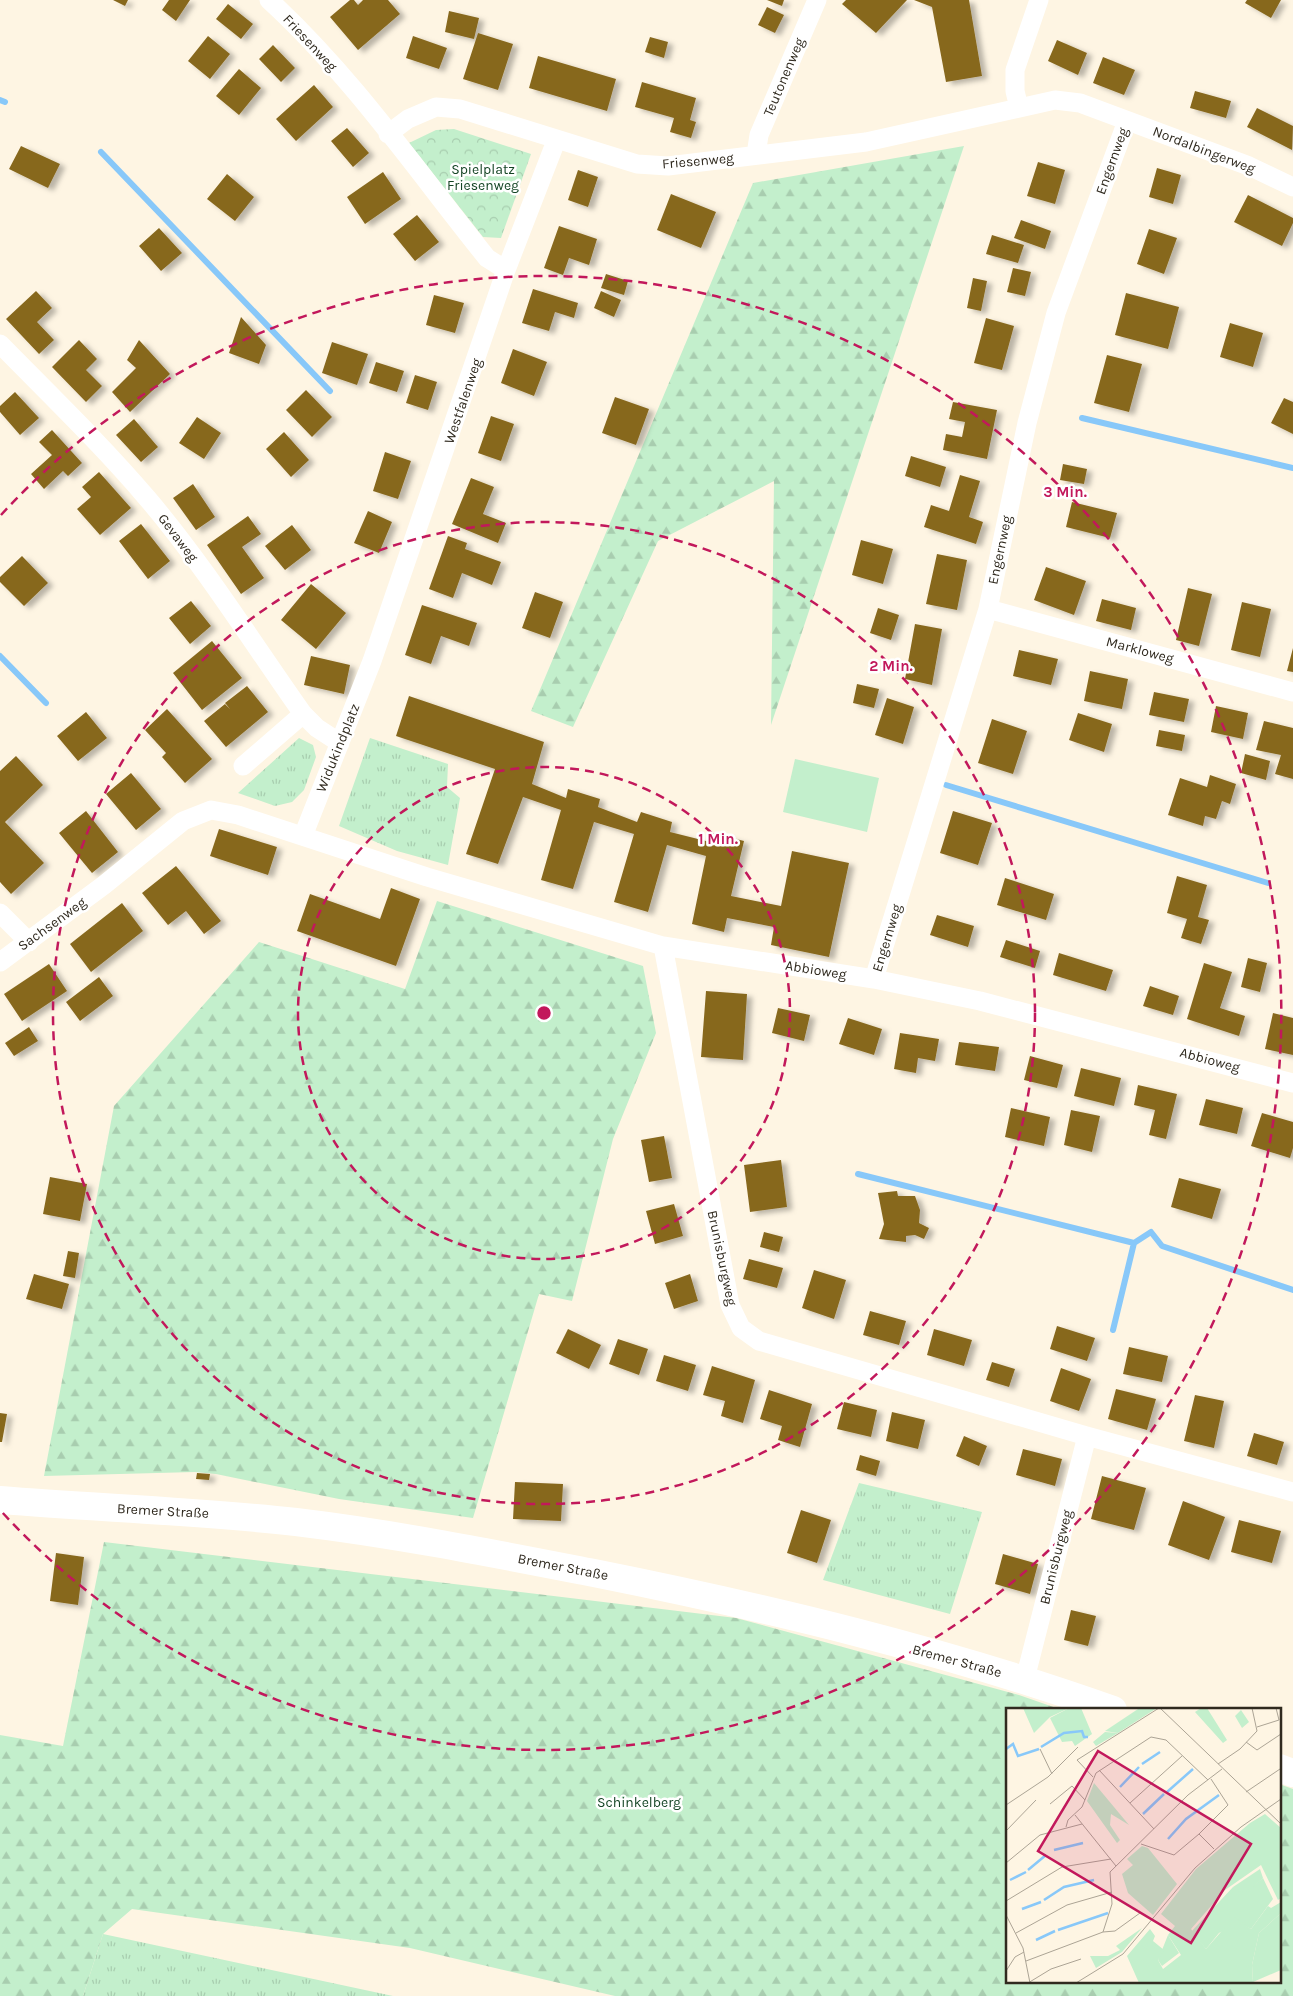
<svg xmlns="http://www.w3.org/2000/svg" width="1293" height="1996" viewBox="0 0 1293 1996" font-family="Karla,sans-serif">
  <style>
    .grass { fill: url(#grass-tufts) }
    .forest { fill: url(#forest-firs) }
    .park { fill: url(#park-crowns) }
    .pitch { fill: #c3efcc }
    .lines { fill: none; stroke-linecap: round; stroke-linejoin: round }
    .stream { stroke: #88c8f9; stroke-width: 6 }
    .building { fill: #87681f; filter: url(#shadow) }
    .minor { stroke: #fff; stroke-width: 19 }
    .secondary { stroke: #fff; stroke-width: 28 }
    .ring { fill: none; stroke: #c2185b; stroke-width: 2.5; stroke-dasharray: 9 6 }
    .labels { text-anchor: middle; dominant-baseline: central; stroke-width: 5; stroke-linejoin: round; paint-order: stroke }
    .street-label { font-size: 14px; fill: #302a1f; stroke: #fff }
    .park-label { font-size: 14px; fill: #144424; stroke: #fff }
    .inset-river { fill: none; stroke: #88c8f9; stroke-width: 2.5 }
    .inset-road { fill: none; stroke: #aca495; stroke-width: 1 }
    .view { fill: #c2185b; fill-opacity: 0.15; stroke: #c2185b; stroke-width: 2.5 }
    .inset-edge { fill: none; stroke: #302a1f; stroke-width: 2.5 }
    .centre { fill: #c2185b; stroke: #fff; stroke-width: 2.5 }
    .ring-label { font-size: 15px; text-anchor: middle; font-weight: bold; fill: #c2185b; stroke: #fff; stroke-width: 5; stroke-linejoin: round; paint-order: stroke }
  </style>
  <defs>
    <pattern id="grass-tufts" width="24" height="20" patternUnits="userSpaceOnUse" patternTransform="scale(1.25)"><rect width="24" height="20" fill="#c3efcc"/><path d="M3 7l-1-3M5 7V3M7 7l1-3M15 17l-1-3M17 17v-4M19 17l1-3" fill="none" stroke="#a8cdaf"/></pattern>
    <pattern id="forest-firs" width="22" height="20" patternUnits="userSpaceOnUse" patternTransform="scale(1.25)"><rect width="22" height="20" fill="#c3efcc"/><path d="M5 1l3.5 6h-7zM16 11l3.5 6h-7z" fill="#a8cdaf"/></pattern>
    <pattern id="park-crowns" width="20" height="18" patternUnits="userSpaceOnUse" patternTransform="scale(1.25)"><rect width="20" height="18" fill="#c3efcc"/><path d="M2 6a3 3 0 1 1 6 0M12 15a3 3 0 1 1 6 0" fill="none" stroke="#a8cdaf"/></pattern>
    <filter id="shadow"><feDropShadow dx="5.5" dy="3" stdDeviation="2.5" flood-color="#0004"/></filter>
  </defs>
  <rect width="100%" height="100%" fill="#fef5e3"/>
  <path class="grass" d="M299,738L313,745L316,757L304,790L292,802L275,806L238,793Z
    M370,738L448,764L447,787L460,798L448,865L397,851L339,826Z
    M859,1483L982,1512L950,1614L823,1580Z
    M103,1934L393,1996H83Z"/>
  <path class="forest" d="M964,146L771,725L774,481L658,541L573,727L531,711L753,183Z
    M437,901L643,966L656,1033L613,1139L572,1301L539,1294L473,1518L339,1499L216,1474L195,1472L44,1476L114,1106L259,942L405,989Z
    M104,1542L736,1618L1019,1695L1062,1710H1007V1982H1279V1784L1293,1789V1996H615L410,1948L132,1909L103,1934L83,1996H0V1735L63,1746Z"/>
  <path class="park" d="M454,129L531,154L501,238L483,237L409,143L436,130Z"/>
  <path class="pitch" d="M795,759L879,778L867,832L783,812Z"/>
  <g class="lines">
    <path class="stream" d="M0,100L5,102
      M101,152L330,391
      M1082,418L1293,468
      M0,656L46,703
      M946,785L1268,883
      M858,1174L1134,1243L1151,1232L1162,1246L1293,1290
      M1113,1330L1134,1243"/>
  </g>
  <path class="building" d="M113,0H128L125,6Z
    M169,0H190L176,21L162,10Z
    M350,0H354L358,5L363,0H388L400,14L358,50L330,17Z
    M767,0H784L782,6Z
    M846,0H907L876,33L842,4Z
    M914,0H969L982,76L946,82L932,7Z
    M1247,0H1281L1271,18L1245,3Z
    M228,4L253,24L241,39L216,19Z
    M767,7L784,15L775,33L758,25Z
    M449,11L479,18L474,39L445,32Z
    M478,33L513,44L498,90L463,79Z
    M208,36L230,54L210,79L188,61Z
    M413,36L447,48L439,69L406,58Z
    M650,37L668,42L664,58L645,52Z
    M1057,40L1087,53L1078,75L1048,61Z
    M273,45L295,68L281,82L259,59Z
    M538,56L616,79L607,111L529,88Z
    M1103,57L1135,70L1124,95L1093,83Z
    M239,69L261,88L239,115L216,96Z
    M642,82L696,98L690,120L696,122L691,138L670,132L674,118L635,107Z
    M314,85L333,107L296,141L276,119Z
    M1195,91L1231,101L1226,118L1190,108Z
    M1257,108L1293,126L1292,150L1247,127Z
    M347,128L369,153L353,167L331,141Z
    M21,146L60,164L48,188L9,169Z
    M1038,162L1065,170L1055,204L1027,196Z
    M1157,168L1181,175L1173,204L1149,197Z
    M578,170L598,177L588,207L568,200Z
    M383,172L401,199L365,224L347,197Z
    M227,174L254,197L235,221L207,199Z
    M671,194L716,212L701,248L657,230Z
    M1248,195L1293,218V223L1282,246L1234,222Z
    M417,215L439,242L415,261L393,234Z
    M1021,220L1051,231L1045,249L1014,238Z
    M559,226L597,239L589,265L569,258L563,275L544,268Z
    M159,228L182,253L161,271L139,246Z
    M1149,229L1177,238L1164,274L1137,264Z
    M992,235L1024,245L1018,263L986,254Z
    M1013,268L1031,272L1025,296L1007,292Z
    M606,274L628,281L624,295L601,288Z
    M973,278L987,281L981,311L967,308Z
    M533,289L578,303L574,318L555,312L549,331L522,323Z
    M36,291L52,308L37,322L54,340L39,354L6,319Z
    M601,291L621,300L614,317L594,308Z
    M1126,293L1179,307L1168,349L1115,335Z
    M434,295L464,303L455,333L426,325Z
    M241,317L266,345L259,364L229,353Z
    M986,318L1014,326L1002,370L974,363Z
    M1230,323L1263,333L1253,367L1220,357Z
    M79,340L97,359L86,370L102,386L86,402L52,367Z
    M139,340L170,374L130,412L112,392L136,368L127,360Z
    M332,342L368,354L357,385L322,373Z
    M513,349L547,362L534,396L501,383Z
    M1107,355L1142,364L1129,412L1094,403Z
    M376,362L404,371L397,392L369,383Z
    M415,375L437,382L428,410L406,403Z
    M306,390L332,417L312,437L286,410Z
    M15,392L39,418L20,435L0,412V406Z
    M615,397L649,409L636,445L602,433Z
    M1284,398L1293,402V434L1271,423Z
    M953,402L997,410L987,459L943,450L946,434L962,437L965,422L949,419Z
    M491,416L514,424L501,461L478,453Z
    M197,417L221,433L204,459L179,443Z
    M134,419L158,447L141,462L116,435Z
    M52,430L82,463L68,476L63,471L44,489L31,474L52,455L39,442Z
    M284,432L309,460L291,477L266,449Z
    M385,452L411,461L398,499L373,491Z
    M911,456L946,467L940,487L905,476Z
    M1063,464L1087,469L1084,484L1060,480Z
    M99,472L131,508L100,535L77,509L91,497L82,487Z
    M960,475L980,481L969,517L983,522L976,544L924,527L931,505L949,511Z
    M471,478L494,487L483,514L506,523L498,543L452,524Z
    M193,484L215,517L196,530L173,498Z
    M1072,502L1117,513L1110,538L1066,527Z
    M368,511L392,522L379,553L354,543Z
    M248,516L261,534L242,547L264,578L241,594L207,545Z
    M141,524L170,561L148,579L119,541Z
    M292,525L311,550L285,570L265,546Z
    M448,536L467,543L465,549L501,562L492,585L462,573L453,598L429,589Z
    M861,540L893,549L883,584L852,575Z
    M937,554L967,560L957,610L926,604Z
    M22,556L48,583L24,606L0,582V577Z
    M1046,567L1086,581L1074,615L1034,600Z
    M311,584L346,613L316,649L281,620Z
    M1188,588L1212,594L1199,646L1176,640Z
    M535,592L563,602L550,638L522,628Z
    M1102,599L1136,608L1131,630L1096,621Z
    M191,601L211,626L190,644L169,618Z
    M1242,602L1271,609L1260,657L1231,650Z
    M422,605L477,623L469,646L441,636L431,664L405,655Z
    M878,608L899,615L891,640L870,633Z
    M915,624L942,629L932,685L905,679Z
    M212,641L242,678L202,710L173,673Z
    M1293,648V672L1287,671Z
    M1019,650L1058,659L1051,685L1013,676Z
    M311,656L350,665L344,694L304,685Z
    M1090,671L1128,679L1122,709L1084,701Z
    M857,684L879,689L874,708L853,703Z
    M247,686L268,712L226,747L204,721L225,704L230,709L225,703Z
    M1154,692L1189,699L1184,722L1149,715Z
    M409,696L544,742L532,784L566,798L568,789L600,799L598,807L637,822L641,812L672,822L670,832L710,842L713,833L744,841L731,896L781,906L792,851L849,863L829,957L771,945L774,927L727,918L724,932L692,924L706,856L667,845L648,912L614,902L634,834L594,822L573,889L541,880L561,810L523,797L498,864L466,854L495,769L396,736Z
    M887,698L914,707L903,744L875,735Z
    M1216,706L1248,713L1243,739L1211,732Z
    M167,709L212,759L185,783L162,757L166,753L145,730Z
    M86,712L107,738L78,761L57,736Z
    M1078,713L1112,724L1104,752L1069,740Z
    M992,719L1027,731L1013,774L978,763Z
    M1264,721L1293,728V779L1275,774L1281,755L1256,750Z
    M1159,730L1185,735L1182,751L1156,746Z
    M1245,754L1270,761L1266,780L1241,773Z
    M16,756L43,785L5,822L44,863L11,894L0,882V771Z
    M131,773L161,809L136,830L106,794Z
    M1210,775L1236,784L1230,804L1222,801L1216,819L1205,816L1203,826L1168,815L1180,778L1207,787Z
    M86,811L118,852L92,873L59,833Z
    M953,811L992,823L978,865L940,853Z
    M219,829L277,847L268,875L210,856Z
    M176,866L221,921L204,934L186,911L168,925L142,893Z
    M1177,876L1207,885L1198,917L1209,920L1201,944L1181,938L1187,919L1167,913Z
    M1005,878L1054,894L1046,920L997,905Z
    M391,888L420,899L396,966L297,931L310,894L380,919Z
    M122,903L143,931L91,972L70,944Z
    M937,915L974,926L968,947L930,935Z
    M1006,940L1040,951L1035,968L1000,957Z
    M1059,953L1113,970L1106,991L1053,975Z
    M1248,958L1267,963L1260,992L1241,987Z
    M1204,963L1232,972L1220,1008L1245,1016L1239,1036L1187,1019Z
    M49,964L67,991L22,1021L4,994Z
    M99,977L113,996L80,1021L66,1002Z
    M1150,986L1179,996L1173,1015L1143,1006Z
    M706,991L747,994L743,1060L701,1057Z
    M778,1008L810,1015L804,1041L772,1033Z
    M1273,1013L1293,1018V1055L1265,1049Z
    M848,1018L882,1029L874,1055L839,1044Z
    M29,1027L38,1041L14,1056L5,1043Z
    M900,1033L939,1039L935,1061L918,1058L916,1073L894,1069Z
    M959,1042L999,1047L995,1071L955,1065Z
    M1030,1056L1063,1065L1057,1088L1024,1080Z
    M1081,1068L1121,1078L1114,1106L1074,1096Z
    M1138,1085L1177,1094L1166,1139L1149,1135L1155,1110L1134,1105Z
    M1206,1099L1243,1108L1237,1134L1199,1125Z
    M1011,1108L1050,1117L1044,1146L1005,1137Z
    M1071,1110L1100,1116L1092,1152L1064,1145Z
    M1262,1113L1293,1122V1148L1290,1158L1251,1146Z
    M664,1136L672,1178L649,1182L641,1140Z
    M781,1160L787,1207L750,1212L744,1165Z
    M50,1177L87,1184L80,1221L43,1214Z
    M1179,1178L1221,1189L1212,1219L1171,1207Z
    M897,1191L898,1196H915L920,1210L919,1223L929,1228L924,1239L915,1235L906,1236V1242L879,1239L884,1224L878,1193Z
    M674,1204L683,1236L655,1244L646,1211Z
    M764,1232L783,1237L779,1252L760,1247Z
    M68,1251L79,1253L75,1278L63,1276Z
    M749,1259L783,1268L777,1288L743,1279Z
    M814,1270L846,1280L834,1319L802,1308Z
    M34,1274L69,1284L62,1309L26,1299Z
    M690,1274L698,1301L674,1309L665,1283Z
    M870,1311L906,1321L899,1345L863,1335Z
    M1057,1326L1095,1338L1087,1361L1050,1349Z
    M568,1329L601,1345L589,1369L556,1353Z
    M934,1329L972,1340L964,1366L927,1355Z
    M618,1339L648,1349L639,1375L609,1364Z
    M1129,1347L1168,1356L1162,1382L1123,1374Z
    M664,1355L696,1365L688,1391L656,1381Z
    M992,1362L1015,1369L1009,1387L986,1380Z
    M712,1366L755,1380L743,1423L721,1416L725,1401L703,1395Z
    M1061,1368L1091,1379L1079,1411L1050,1401Z
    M1116,1389L1156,1399L1147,1430L1108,1419Z
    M769,1390L812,1404L800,1447L778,1440L782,1426L760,1419Z
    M1195,1395L1224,1401L1214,1448L1184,1441Z
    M844,1402L877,1410L871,1437L837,1429Z
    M892,1412L925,1420L918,1449L886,1441Z
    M0,1413L7,1414L2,1442H0Z
    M1254,1433L1284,1442L1277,1465L1247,1456Z
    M964,1436L987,1446L979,1466L956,1456Z
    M1023,1449L1062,1459L1055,1486L1016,1475Z
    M860,1455L880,1461L876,1476L856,1470Z
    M197,1473L210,1474L209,1480L196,1479Z
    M1102,1476L1146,1488L1134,1530L1091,1519Z
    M515,1482L563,1484L561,1521L513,1519Z
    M1183,1501L1225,1517L1209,1560L1168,1545Z
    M801,1510L831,1520L817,1563L787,1553Z
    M1239,1520L1281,1531L1272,1563L1231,1552Z
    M56,1553L84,1557L78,1605L50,1601Z
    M1003,1554L1038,1564L1030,1594L995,1584Z
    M1071,1610L1096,1616L1088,1646L1064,1640Z"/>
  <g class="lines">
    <path class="minor" d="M269,0C352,76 417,171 487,258L506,270
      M1019,108L1015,91V70L1039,0
      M388,134L408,119L436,107L460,109L637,164L668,166L866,142L1055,100L1080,103L1249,166L1293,187
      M756,155L759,135L817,0
      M0,344C50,395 101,444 147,498C204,565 252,642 303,714L317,728L340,743
      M988,609L1293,692
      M243,766L303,714
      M303,836L372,661L506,270L556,141
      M0,913L29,942
      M663,946L730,1305L741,1328L759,1341L1087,1436L1293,1492
      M0,962L104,885L183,821L211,810L238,815L427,877L663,946L874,979L980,1001L1293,1083
      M874,979L988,609L1027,423L1056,313L1127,121
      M1025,1679L1087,1436"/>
    <path class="secondary" d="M0,1500C99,1508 198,1511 296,1522C396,1534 496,1554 594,1573C769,1608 944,1650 1113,1710
      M1279,1768L1293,1773"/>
  </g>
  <g class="ring">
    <circle cx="544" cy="1013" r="246"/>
    <circle cx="544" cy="1013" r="491"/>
    <path d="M1 515A737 737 0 1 1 1 1511"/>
  </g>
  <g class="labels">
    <g class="street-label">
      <text transform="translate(310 43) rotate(47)">Friesenweg</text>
      <text transform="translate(784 77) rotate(-67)">Teutonenweg</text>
      <text transform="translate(1204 150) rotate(21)">Nordalbingerweg</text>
      <text transform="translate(698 161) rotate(-5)">Friesenweg</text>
      <text transform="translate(1112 161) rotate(-70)">Engernweg</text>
      <text transform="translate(463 401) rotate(-71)">Westfalenweg</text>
      <text transform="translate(178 538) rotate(53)">Gevaweg</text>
      <text transform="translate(1000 550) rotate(-78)">Engernweg</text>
      <text transform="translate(1140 650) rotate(15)">Markloweg</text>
      <text transform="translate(338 748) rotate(-68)">Widukindplatz</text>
      <text transform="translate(52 924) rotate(-36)">Sachsenweg</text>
      <text transform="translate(887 938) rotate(-73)">Engernweg</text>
      <text transform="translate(816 970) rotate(9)">Abbioweg</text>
      <text transform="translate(1210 1060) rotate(15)">Abbioweg</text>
      <text transform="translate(722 1258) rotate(78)">Brunisburgweg</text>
      <text transform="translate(163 1511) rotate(3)">Bremer Straße</text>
      <text transform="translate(1056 1557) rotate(-76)">Brunisburgweg</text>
      <text transform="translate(563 1567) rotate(11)">Bremer Straße</text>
      <text transform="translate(957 1661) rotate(15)">Bremer Straße</text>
    </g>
    <g class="park-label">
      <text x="483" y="169">Spielplatz<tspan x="483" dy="16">Friesenweg</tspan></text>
      <text x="639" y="1802">Schinkelberg</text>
    </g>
  </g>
  <g transform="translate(1006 1708)">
    <rect width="275" height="275" fill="#fef5e3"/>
    <path d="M17,0H63L44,9L28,25ZM151,0L112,25L99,23L132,1ZM257,170L267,191L245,221L234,215L213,225L200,241L185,224L227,179L241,183ZM162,227L173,245L156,258L152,252Z" fill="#c3efcc"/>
    <path d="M63,0H75L86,26L69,38L66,33L56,34L44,10ZM195,0H201L221,32L217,35L189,4ZM235,2L243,14L236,20L229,8ZM99,24L112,25L90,38L87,34ZM88,75L123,117L105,106L104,117L114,132L111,135L81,93ZM259,106L275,120V190L272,192L255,157L219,182L185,221L200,241L228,209L245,221L262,198L265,200L275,194V205L253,225L246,257L247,275H133L121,248L144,221L149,228L147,233L158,242L152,252L157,261L175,247L162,227L169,218L155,206L190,161L244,115ZM136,138L142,140L171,176L147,207L122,185L116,166L127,157L121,151ZM136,220L116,244L90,260L84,248H102L114,242L110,238Z" fill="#c3efcc"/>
    <path d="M254,161L257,170L243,183L234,184L227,179ZM275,205V262L247,274L246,257L253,225Z" fill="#c3efcc"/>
    <path class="inset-river" d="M35,39L58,25L76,23L78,29H82M0,41L7,36L12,48L33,41M136,56L154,44M114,79L133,59M161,84L187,61M137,106L158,86M162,131L180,111L213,87M48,142L77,135M22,162L40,147M4,172L20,164M38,192L58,179L88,172M16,201L35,194M52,222L102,205M30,232L49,223"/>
    <path class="inset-road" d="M154,0L275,116M251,19L273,12L270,0M240,34L251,42L275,26M34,41L46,66M212,56L234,41L251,23L246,0M93,62L148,121M87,69L71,52L153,0M240,84L274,61M124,95L176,48M44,96L66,78L79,92M0,97L42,69L72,39M69,107L110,158M60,119L62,112L76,99L90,65L145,29L160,32L202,72M0,123L30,92M193,126L208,141M135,136L168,147L193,126L222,97L205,71M0,155L34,127L76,116M0,193L56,159L105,151M0,207L17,240L24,275M97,224L109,223L134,205M10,225L61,197L106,184M20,253L97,224L106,196L104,164L182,87L216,61M0,263L9,249L18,244M22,275L45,261L75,251M70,275L117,246L189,160L235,119L275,91"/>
    <path class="view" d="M92,43L245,136L185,235L32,143Z"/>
    <rect width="275" height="275" class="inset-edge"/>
  </g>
  <circle cx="544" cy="1013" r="8" class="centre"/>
  <g class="ring-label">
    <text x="1065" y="497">3 Min.</text>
    <text x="891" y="671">2 Min.</text>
    <text x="718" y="844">1 Min.</text>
  </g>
</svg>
